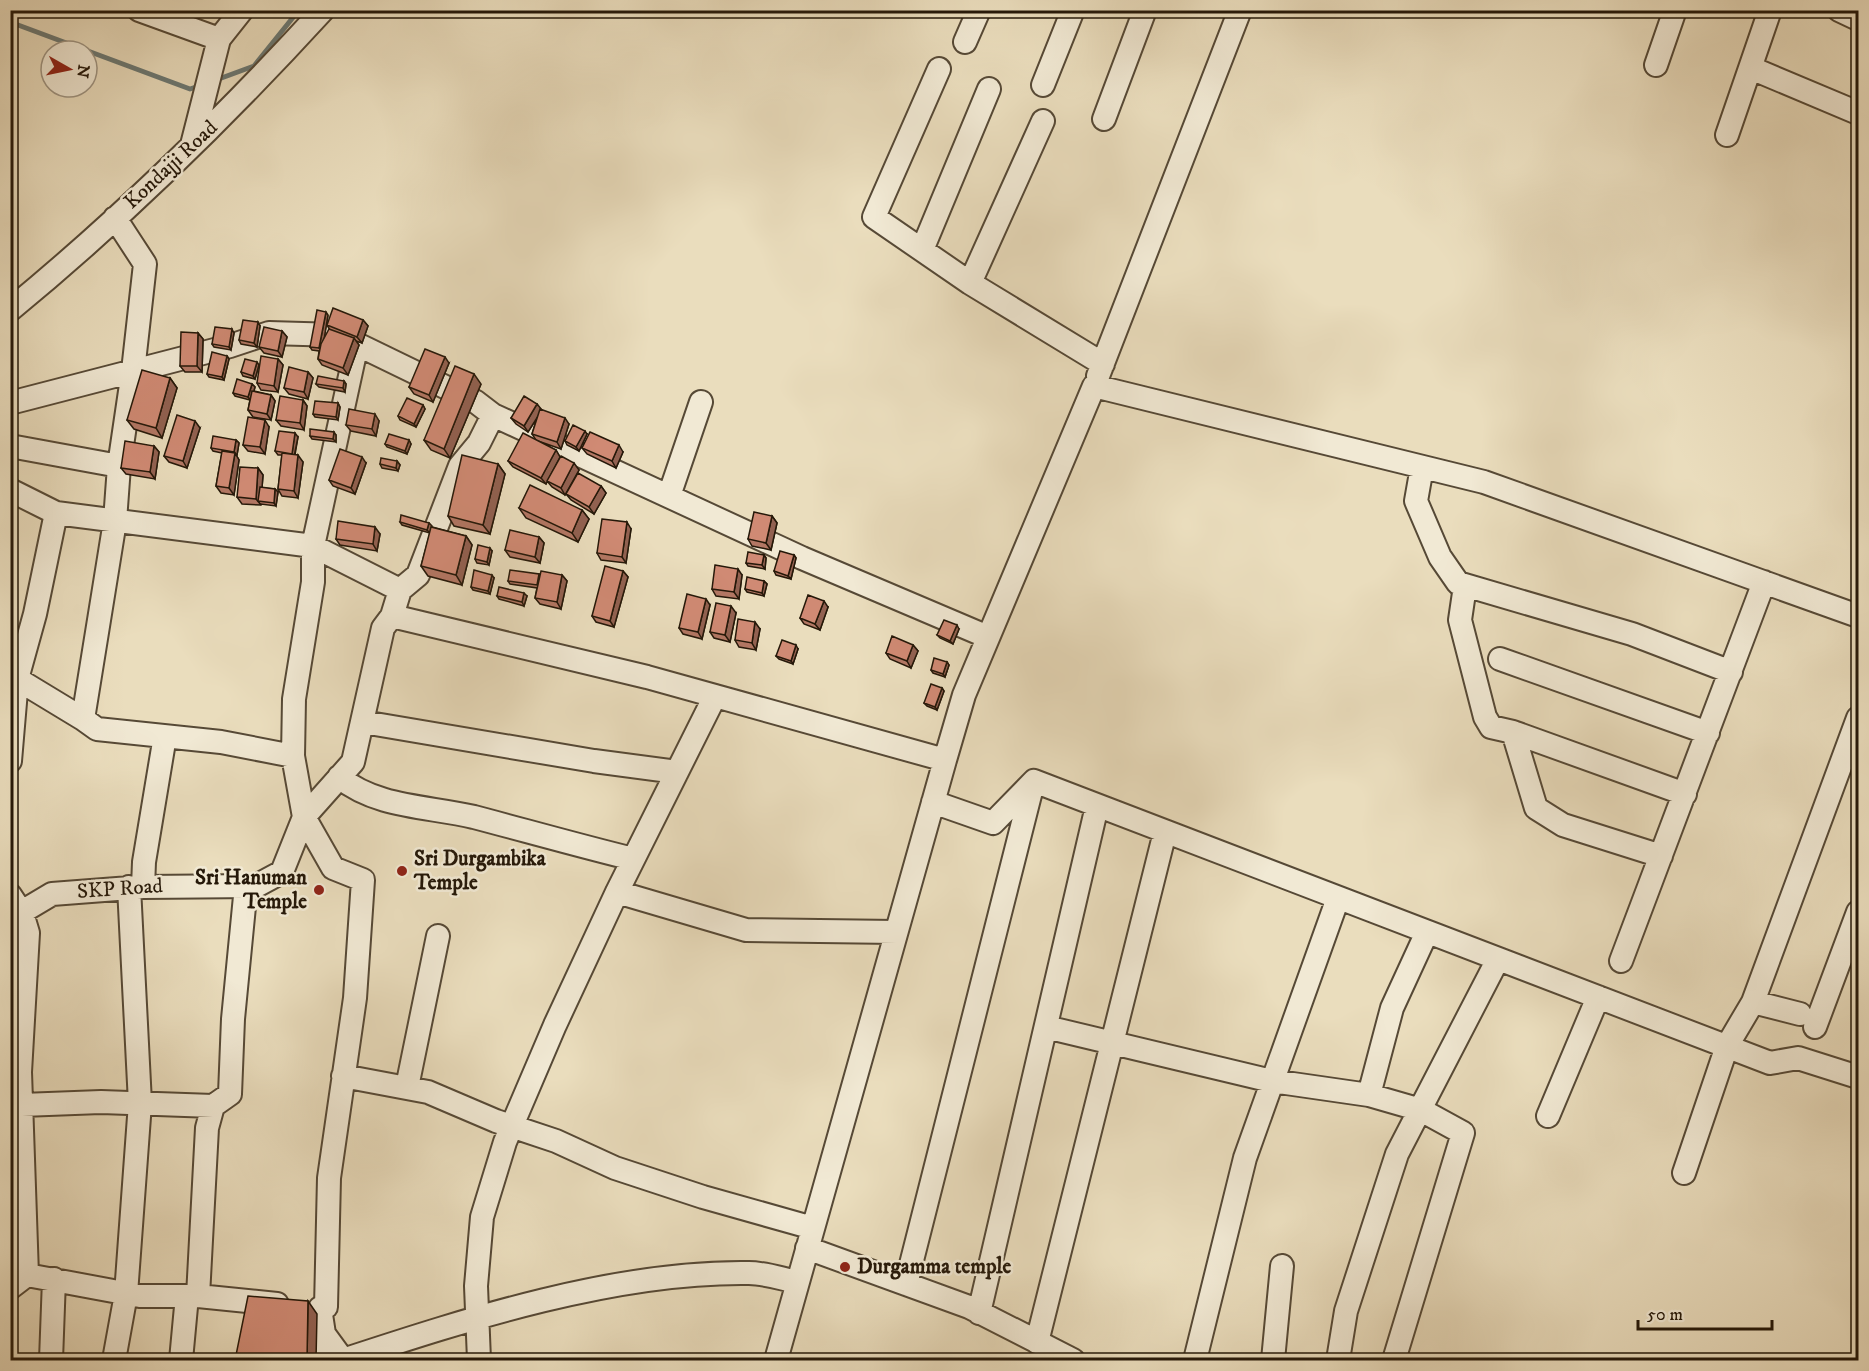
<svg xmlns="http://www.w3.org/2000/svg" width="1869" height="1371" viewBox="0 0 1869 1371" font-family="'IM FELL DW Pica',serif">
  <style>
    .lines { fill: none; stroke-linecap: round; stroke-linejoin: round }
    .stream { stroke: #6c7974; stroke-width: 5 }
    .minor-casing { stroke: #564936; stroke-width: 26 }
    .minor { stroke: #f1e9d4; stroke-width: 22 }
    .wall { fill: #b37764; stroke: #251809; stroke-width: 1.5 }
    .shaded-wall { fill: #926151; stroke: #251809; stroke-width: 1.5 }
    .building { fill: #d08a74; stroke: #251809; stroke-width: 1.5 }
    .poi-dot { fill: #8f2418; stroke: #f1e9d4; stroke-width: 2 }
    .labels { text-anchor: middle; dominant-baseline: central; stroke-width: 5; stroke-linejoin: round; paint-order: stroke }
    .street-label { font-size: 21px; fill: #251809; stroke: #f1e9d4 }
    .poi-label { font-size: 21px; font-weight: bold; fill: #251809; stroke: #f1e9d4; text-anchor: start }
  </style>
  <rect width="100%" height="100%" fill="#eaddbd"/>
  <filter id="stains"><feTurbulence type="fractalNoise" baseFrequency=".00333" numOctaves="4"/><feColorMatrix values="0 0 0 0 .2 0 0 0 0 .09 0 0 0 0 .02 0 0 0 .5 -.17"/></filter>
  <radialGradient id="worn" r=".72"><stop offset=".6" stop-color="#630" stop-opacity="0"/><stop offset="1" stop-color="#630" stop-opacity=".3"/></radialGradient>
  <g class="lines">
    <path class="stream" d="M10,22L190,89L202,85
      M216,80L254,66L299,10"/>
    <g class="minor-casing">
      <path id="minor" d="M139,10L219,39L242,10
        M1839,10L1858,19
        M965,42L979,10
        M1656,65L1675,10
        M1751,68L1858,113
        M939,69L874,217L970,283L1103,364
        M1043,85L1073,10
        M1104,119L1145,10
        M1727,135L1770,10
        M192,145L219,39
        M115,218L145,264L133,371L119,466
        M922,250L989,89
        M970,283L1043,121
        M10,310C122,218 225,117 323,10
        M1098,376L1240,10
        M10,403L230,346L269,333L338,335L476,402L493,415L802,558L988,637
        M10,446L119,466L115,521L83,719L97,729L221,742L293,756
        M1422,467L1416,501L1440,557L1458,583L1632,634L1731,672
        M10,490L56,513L313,546L400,590L392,616L383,628L353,762L304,817L293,756L294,699L313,582V546L357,344
        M669,496L701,402
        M1465,586L1460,620L1485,717L1491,727L1513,732L1536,808L1563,825L1661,856
        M400,590L418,575L460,466L479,443L493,415
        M392,616L647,677L945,760L776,1360
        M1500,659L1708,733
        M17,679L83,719
        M363,722L594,761L677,772
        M1513,732L1685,794
        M945,760L964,695L1094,386L1484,482L1858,616
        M10,761L17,679L35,614L56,513
        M339,777C377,808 428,806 474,817C527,831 580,846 633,859
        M933,802L993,823L1034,781L1770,1063L1798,1058L1858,1077
        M304,817L333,868L363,880L355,998L329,1178L326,1307L320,1308L324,1334L322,1360
        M143,887L144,862L165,736
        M617,892L746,930L896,932
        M10,895L22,913L28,933L20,1072L27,1275
        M10,919L52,894L143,887L256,886L282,872L304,817
        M1621,961L1764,582
        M1753,1002L1858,718
        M1046,1027L1272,1081L1369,1095L1421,1110L1463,1133L1394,1360
        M1815,1027L1858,912
        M343,1076L428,1092L496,1121L556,1141L615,1168L703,1197L813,1228
        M407,1087L438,936
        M1369,1095L1392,1008L1427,932
        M22,1105L101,1102L213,1106
        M1548,1116L1598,997
        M1684,1173L1727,1046L1753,1002L1800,1014
        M807,1248L969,1307L1073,1360
        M906,1284L1033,783
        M10,1288L27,1275L140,1296H198L277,1304
        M198,1296L207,1128L213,1106L230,1094L233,1019L246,886
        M979,1313L1097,806
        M324,1334L343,1360C468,1319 616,1271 749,1273C765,1273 782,1279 798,1282
        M1037,1342L1165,832
        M51,1360L54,1279
        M114,1360L126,1294L140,1103L129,887
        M181,1360L187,1296
        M479,1360L476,1286L482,1217L505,1142L555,1025L617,892L715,696
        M1195,1360L1245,1158L1338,898
        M1273,1360L1282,1266
        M1338,1360L1346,1311L1397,1154L1498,959"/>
    </g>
    <use href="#minor" class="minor"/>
  </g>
  <path class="wall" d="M328,315L324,338L330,330L327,325L363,320L368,326L362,343L356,341L359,345L348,375L322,365L318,359L319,351L312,350L310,347Z
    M260,326L257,347L241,344L239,340Z
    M282,331L287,337L282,357L264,353L259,347Z
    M198,333L203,339L202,372H185L180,366Z
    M234,333L231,350L214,347L212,344Z
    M227,356L229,359L224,380L209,377L207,374Z
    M278,359L283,365L278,392L261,390L257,383Z
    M449,363L433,402L414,394L409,387Z
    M259,365L255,379L243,376L241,372Z
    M308,372L313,378L308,399L289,394L284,388Z
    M170,378L177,388L162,438L134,429L127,420Z
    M344,381L346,384L345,392L319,387L316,384Z
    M252,384L255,387L254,391L271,395L275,401L271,420L253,417L248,410L250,400L235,396L233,393Z
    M481,384L450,458L431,450L424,440Z
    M303,400L307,406L304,430L281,426L276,420Z
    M338,403L340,407L338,420L315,417L313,414Z
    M537,404L541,410L569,424L561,449L538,441L556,450L560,457L579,470L565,495L552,487L547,481L546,484L513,467L508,461L536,440L532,434L537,418L528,432L516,424L511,418Z
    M423,405L425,409L416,427L400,420L398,416Z
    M379,421L376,436L351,431L346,425Z
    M269,427L265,454L248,451L243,445Z
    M200,428L187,468L169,462L164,456Z
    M587,434L579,451L567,445L565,441Z
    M336,435V442L312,439L310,436Z
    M298,437L295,455L303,462L298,498L282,496L278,489L282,455H278L275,451Z
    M236,440L239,443L237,455H236L239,460L234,495L221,493L216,486L222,453L213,451L211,448Z
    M409,440L411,444L407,454L387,447L385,444Z
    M154,446L159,452L155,479L126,474L121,468Z
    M582,448L623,452L616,468L587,454Z
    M397,461L400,465L398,471L382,468L380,464Z
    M366,463L355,494L333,486L329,480Z
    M498,464L505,474L490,534L454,526L448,516Z
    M258,468L263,475L262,488L275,489L278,492L276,506L261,504V505L242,504L237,497Z
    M601,486L606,493L594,514L571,500L566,494Z
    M519,508L582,510L589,519L578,542L526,518Z
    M772,516L777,523L771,550L752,546L748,539Z
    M400,522L429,523L432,527L466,536L472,545L462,585L428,576L421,566L430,533L402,525Z
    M631,529L626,563L601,560L597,553Z
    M380,534L377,551L340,545L336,539Z
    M539,537L544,543L540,563L510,557L505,550Z
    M492,551L489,565L477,563L475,559Z
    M764,555L766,558L765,569L748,566L746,563Z
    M794,555L796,558L791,579L776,575L774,571Z
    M623,571L628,577L614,627L596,622L592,616Z
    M539,574L540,575H562L567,581L561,609L540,604L535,598L537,588L510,584L508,581Z
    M742,575L739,599L716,596L712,589Z
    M494,578L490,594L473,590L471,587Z
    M764,581L767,584L764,596L747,592L745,589Z
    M497,596H527L524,606L499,599Z
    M710,605L702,639L683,634L679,628Z
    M828,607L820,630L804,624L800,618Z
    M736,613L730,642L714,638L710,632Z
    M760,629L756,650L739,647L735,640Z
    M959,629L953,644L940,638L937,635Z
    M913,645L918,651L911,668L890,659L886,653Z
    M798,649L793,664L779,659L776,656Z
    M947,662L949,665L945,677L933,673L931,670Z
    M942,688L944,691L937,710L927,706L924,703Z"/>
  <path class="shaded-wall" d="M326,312L328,315L322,352L319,348Z
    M363,320L368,326L362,343L357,337Z
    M258,322L260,326L257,347L254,343Z
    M232,329L234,333L231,350L229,347Z
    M282,331L287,337L282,357L278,351Z
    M198,333L203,339L202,372L197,366Z
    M354,338L359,345L348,375L343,368Z
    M227,356L229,359L224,380L222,377Z
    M445,357L449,363L433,402L429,395Z
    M278,359L283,365L278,392L274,386Z
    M257,362L259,365L255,379L253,376Z
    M308,372L313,378L308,399L304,392Z
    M474,374L481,384L450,458L444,449Z
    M170,378L177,388L162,438L156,428Z
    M344,381L346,384L345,392L343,388Z
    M252,384L255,387L251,401L248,397Z
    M271,395L275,401L271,420L267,414Z
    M303,400L307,406L304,430L300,423Z
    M338,403L340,407L338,420L336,417Z
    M537,404L542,410L528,432L524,426Z
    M423,405L425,409L416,427L414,424Z
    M375,414L379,421L376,436L372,429Z
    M565,418L569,424L561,449L557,442Z
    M265,420L269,427L265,454L260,447Z
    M195,421L200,428L187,468L183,461Z
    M585,431L587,434L579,451L576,447Z
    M334,432L336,435V442L333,439Z
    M295,433L298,437L294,457L292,454Z
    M236,440L239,443L237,455L234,452Z
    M409,440L411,444L407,454L405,451Z
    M619,445L623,452L616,468L612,461Z
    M154,446L159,452L155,479L150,472Z
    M556,450L560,457L546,484L541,478Z
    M235,453L239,460L234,495L229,488Z
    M298,455L303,462L298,498L294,491Z
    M362,457L366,463L355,494L351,488Z
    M397,461L400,465L398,471L396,468Z
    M574,463L579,470L565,495L561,488Z
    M498,464L505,474L490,534L483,525Z
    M258,468L263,475L261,501H258L261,505L256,499Z
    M601,486L606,493L594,514L589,507Z
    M275,489L278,492L276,506L274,503Z
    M582,510L589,519L578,542L572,533Z
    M772,516L777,523L771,550L766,543Z
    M627,522L631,529L626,563L622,557Z
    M429,523L432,526L430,533L427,530Z
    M375,527L380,534L377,551L373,544Z
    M466,536L472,545L462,585L456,575Z
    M539,537L544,543L540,563L535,557Z
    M490,548L492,551L489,565L487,562Z
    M764,555L766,558L765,569L762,565Z
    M794,555L796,558L791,579L788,576Z
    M738,569L742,575L739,599L734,592Z
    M623,571L628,577L614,627L610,621Z
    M492,575L494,578L490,594L488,591Z
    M562,575L567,581L561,609L557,602Z
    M764,581L767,584L764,596L762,593Z
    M524,593L527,596L524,606L522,602Z
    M706,599L710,605L702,639L698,632Z
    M824,601L828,607L820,630L815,624Z
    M731,606L736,613L730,642L725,635Z
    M755,622L760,629L756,650L752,643Z
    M957,625L959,629L953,644L950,641Z
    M796,645L798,649L793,664L791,661Z
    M913,645L918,651L911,668L907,661Z
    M947,662L949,665L945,677L943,674Z
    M942,688L944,691L937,710L935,707Z
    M308,1301L317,1314L316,1360H307Z"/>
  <path class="building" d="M333,308L363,320L357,337L327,325Z
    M317,310L326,312L319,348L310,347Z
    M243,320L258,322L254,343L239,340Z
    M215,327L232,329L229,347L212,344Z
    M264,327L282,331L278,351L259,347Z
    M329,329L354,338L343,368L318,359L321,344Z
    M181,332L198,333L197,366H180Z
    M425,349L445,357L429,395L409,387Z
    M212,352L227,356L222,377L207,374Z
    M261,356L278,359L274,386L257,383Z
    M245,359L257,362L253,376L241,372Z
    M455,366L474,374L444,449L424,440Z
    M289,367L308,372L304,392L284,388Z
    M142,370L170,378L156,428L127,420Z
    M318,376L344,381L343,388L316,384Z
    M237,379L252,384L248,397L233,393Z
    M252,391L271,395L267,414L248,410Z
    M280,396L303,400L300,423L276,420Z
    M524,396L537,404L524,426L511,418Z
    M407,398L423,405L414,424L398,416Z
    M315,401L338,403L336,417L313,414Z
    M349,409L375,414L372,429L346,425Z
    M540,409L565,418L557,442L532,434Z
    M177,415L195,421L183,461L164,456Z
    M248,417L265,420L260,447L243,445Z
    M573,425L585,431L576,447L565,441Z
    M310,429L334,432L333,439L310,436Z
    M279,431L295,433L292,454L275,451Z
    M590,432L619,445L612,461L582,448Z
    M523,433L556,450L541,478L508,461Z
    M389,434L409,440L405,451L385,444Z
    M213,436L236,440L234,452L211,448Z
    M125,441L154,446L150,472L121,468Z
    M340,449L362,457L351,488L329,480Z
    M222,451L235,453L229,488L216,486Z
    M282,453L298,455L294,491L278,489Z
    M462,455L498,464L483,525L448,516Z
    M561,456L574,463L561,488L547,481Z
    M381,458L397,461L396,468L380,464Z
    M240,467L258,468L256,499L237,497Z
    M578,473L601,486L589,507L566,494Z
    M530,485L582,510L572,533L519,508Z
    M260,487L275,489L274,503L258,501Z
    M754,512L772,516L766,543L748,539Z
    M401,515L429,523L427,530L400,522Z
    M602,519L627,522L622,557L597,553Z
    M338,521L375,527L373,544L336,539Z
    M431,527L466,536L456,575L421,566Z
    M510,530L539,537L535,557L505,550Z
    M478,545L490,548L487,562L475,559Z
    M780,551L794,555L788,576L774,571Z
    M748,552L764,555L762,565L746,563Z
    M715,565L738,569L734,592L712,589Z
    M605,566L623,571L610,621L592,616Z
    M474,570L492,575L488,591L471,587Z
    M510,570L539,574L537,585L508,581Z
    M541,571L562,575L557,602L535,598Z
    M747,577L764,581L762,593L745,589Z
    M499,587L524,593L522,602L497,596Z
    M687,594L706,599L698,632L679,628Z
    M808,595L824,601L815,624L800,618Z
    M716,603L731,606L725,635L710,632Z
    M738,619L755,622L752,643L735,640Z
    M944,620L957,625L950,641L937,635Z
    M892,636L913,645L907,661L886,653Z
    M782,640L796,645L791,661L776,656Z
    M934,658L947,662L943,674L931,670Z
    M931,684L942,688L935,707L924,703Z
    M248,1296L308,1301L307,1360H235Z"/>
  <g class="poi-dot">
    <circle cx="402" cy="871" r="6"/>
    <circle cx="319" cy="890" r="6"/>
    <circle cx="845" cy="1267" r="6"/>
  </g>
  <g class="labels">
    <g class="street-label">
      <text transform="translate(171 165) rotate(-43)">Kondajji Road</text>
      <text transform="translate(120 889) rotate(-4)">SKP Road</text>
    </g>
    <g class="poi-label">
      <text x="414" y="859">Sri Durgambika<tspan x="414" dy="24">Temple</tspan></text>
      <text x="307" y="878" text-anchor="end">Sri Hanuman<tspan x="307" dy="24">Temple</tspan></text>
      <text x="857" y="1267">Durgamma temple</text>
    </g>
  </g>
  <rect width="1869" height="1371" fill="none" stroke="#eaddbd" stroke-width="36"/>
  <rect x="12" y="12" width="1845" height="1347" fill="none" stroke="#251809" stroke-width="3"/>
  <rect x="18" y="18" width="1833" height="1335" fill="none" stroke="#251809" stroke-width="1.5"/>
  <g transform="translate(69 69) rotate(99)"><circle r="28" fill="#f1e9d4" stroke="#9f9583" stroke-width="1.5"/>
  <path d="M0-4.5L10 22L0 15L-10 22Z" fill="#8f2418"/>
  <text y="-9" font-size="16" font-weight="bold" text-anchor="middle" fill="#251809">N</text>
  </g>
  <path d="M1638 1320v9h134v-9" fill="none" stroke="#251809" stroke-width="3"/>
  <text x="1647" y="1320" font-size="18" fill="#251809" stroke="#f1e9d4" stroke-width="4.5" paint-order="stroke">50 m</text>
  <rect width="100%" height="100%" filter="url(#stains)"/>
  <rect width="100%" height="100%" fill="url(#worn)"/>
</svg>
